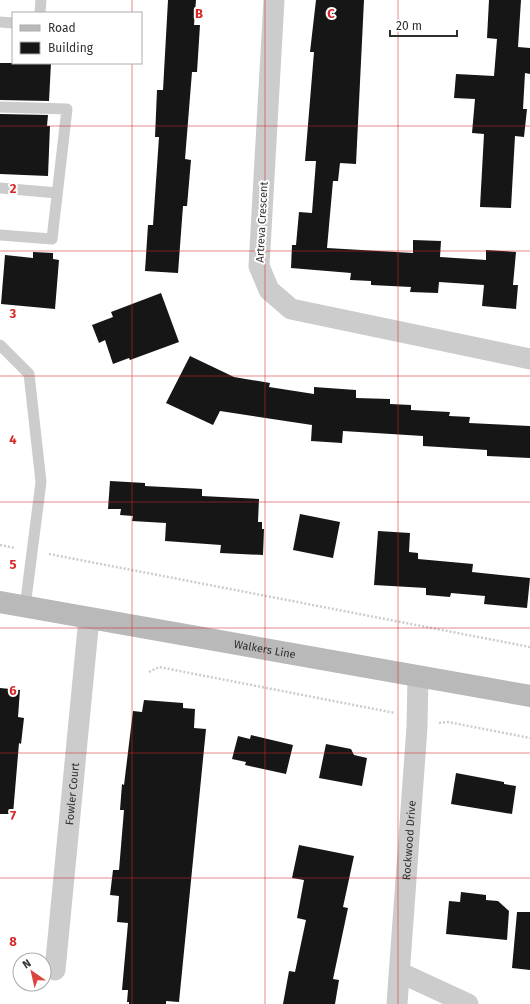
<svg xmlns="http://www.w3.org/2000/svg" width="530" height="1004" viewBox="0 0 530 1004" font-family="'Fira Sans',sans-serif">
  <style>
    .building { fill: #161616 }
    .lines { fill: none; stroke-linecap: round; stroke-linejoin: round }
    .path { stroke: #ccc; stroke-width: 2.5; stroke-dasharray: 2 2; stroke-linecap: butt }
    .service { stroke: #ccc; stroke-width: 11 }
    .minor { stroke: #ccc; stroke-width: 21 }
    .secondary { stroke: #b9b9b9; stroke-width: 22 }
    .grid { fill: none; stroke: #d62828; stroke-width: 1; stroke-opacity: 0.55 }
    .labels { text-anchor: middle; dominant-baseline: central; stroke-width: 4; stroke-linejoin: round; paint-order: stroke }
    .street-label { font-size: 11px; fill: #2f2f2f; stroke: #fff }
    .grid-label { font-size: 13px; text-anchor: middle; font-weight: bold; fill: #d62828; stroke: #fff; stroke-width: 4; stroke-linejoin: round; paint-order: stroke }
  </style>
  <rect width="100%" height="100%" fill="#fff"/>
  <path class="building" d="M168,0H196L194,25H200L197,72H192L185,159L191,160L187,206H183L178,273L145,271L148,225H153L159,137H155L157,90H163Z
    M316,0H364L356,164L340,163L338,181H333L327,248L413,253V240L441,241L440,257L486,260V250L516,252L513,285H518L516,309L482,306L484,285L439,282L438,293L410,292L411,287L371,285V281L350,280L351,273L291,268L292,245H296L299,212L312,213L316,161H305L314,52H310Z
    M489,0H521L518,47L530,48V74L525,73L523,109H527L524,137L515,136L511,208L480,207L484,134L472,133L475,99L454,98L456,74L494,76L497,39L487,38Z
    M0,63H51L49,101L0,100Z
    M0,114L48,115L47,126H50L48,176L0,174Z
    M33,252L53,253V259L59,260L55,309L1,304L5,255L33,258Z
    M161,293L179,342L130,360L129,358L113,364L105,340L99,343L92,325L113,317L111,312Z
    M190,356L234,377L270,383L269,387L314,394V387L356,390V398L390,399V404L411,405V410L450,412L449,416L470,417L469,423L530,426V458L487,456V450L423,446V436L343,431L342,443L311,441L312,425L220,411L213,425L166,403Z
    M110,481L145,483V486L202,489V496L259,499L258,522H262V529H264L263,555L220,553L221,545L165,541L166,523L132,521L133,516L120,515L121,509H108Z
    M300,514L340,522L333,558L293,550Z
    M378,531L410,533L409,552L418,553V559L473,564L472,572L530,578L527,608L484,604L485,596L451,593L450,597L426,595V588L374,585Z
    M0,688L20,690L18,717L24,718L21,744L19,743L13,814H0Z
    M144,700L183,703V708L195,709L194,728L206,729L179,1002L166,1001V1004H129V1002H127L128,990H122L128,923L117,922L119,896L110,895L113,870H119L124,810H120L122,784L124,785L133,711L142,712Z
    M251,735L293,745L286,774L245,765L246,762L232,759L238,736L250,739Z
    M326,744L351,749L354,755L367,758L362,786L319,778Z
    M456,773L504,782V784L516,786L512,814L451,804Z
    M299,845L354,856L343,907L348,908L333,979L339,980L335,1004H283L289,971L295,972L306,920L297,918L304,880L292,878Z
    M461,892L486,895V900L498,901L509,911L507,940L446,934L449,901L460,902Z
    M517,912H530V970L512,968Z"/>
  <g class="lines">
    <path class="path" d="M0,545L15,548
      M49,554L530,647
      M149,672L159,667L395,713
      M439,723L448,722L530,738"/>
    <path class="service" d="M40,13L41,0
      M0,22L13,23
      M0,107L67,109L52,239L0,235
      M0,188L57,193
      M0,345L29,374L41,482L25,607"/>
    <g class="minor">
      <path d="M274,0L259,266L269,290L291,309L530,359"/>
      <path id="s1" d="M55,970L89,618"/>
      <path d="M401,973L468,1004"/>
      <path id="s2" d="M397,1004L417,727L418,676"/>
    </g>
    <path class="secondary" id="s3" d="M0,602L530,696"/>
  </g>
  <path class="grid" d="M132,0V13M265,0V1004M398,0V1004M132,63V1004M0,126H530M0,251H530M0,376H530M0,502H530M0,628H530M0,753H530M0,878H530"/>
  <g class="labels">
    <g class="street-label">
      <text transform="translate(262 222) rotate(-87)">Artreva Crescent</text>
      <text stroke="none"><textPath href="#s3" startOffset="269">Walkers Line</textPath></text>
      <text stroke="none"><textPath href="#s1" startOffset="177">Fowler Court</textPath></text>
      <text stroke="none"><textPath href="#s2" startOffset="164">Rockwood Drive</textPath></text>
    </g>
  </g>
  <g class="grid-label">
    <text x="199" y="18">B</text>
    <text x="331" y="18">C</text>
    <text x="13" y="193">2</text>
    <text x="13" y="318">3</text>
    <text x="13" y="444">4</text>
    <text x="13" y="569">5</text>
    <text x="13" y="695">6</text>
    <text x="13" y="820">7</text>
    <text x="13" y="946">8</text>
  </g>
  <rect x="12" y="12" width="130" height="52" fill="#ffffff" stroke="#acacac"/>
  <rect x="20" y="25" width="20" height="6" fill="#b9b9b9" stroke="#acacac"/>
  <text x="48" y="32" font-size="12" fill="#2f2f2f">Road</text>
  <rect x="20" y="42" width="20" height="12" fill="#161616" stroke="#acacac"/>
  <text x="48" y="52" font-size="12" fill="#2f2f2f">Building</text>
  <g transform="translate(32 972) rotate(326)"><circle r="19" fill="#ffffff" stroke="#acacac"/>
  <path d="M0-3L7 15L0 10L-7 15Z" fill="#d9463e"/>
  <text y="-6" font-size="11" font-weight="bold" text-anchor="middle" fill="#2f2f2f">N</text>
  </g>
  <path d="M390 30v6h67v-6" fill="none" stroke="#2f2f2f" stroke-width="2"/>
  <text x="396" y="30" font-size="12" fill="#2f2f2f" stroke="#ffffff" stroke-width="3" paint-order="stroke">20 m</text>
</svg>
